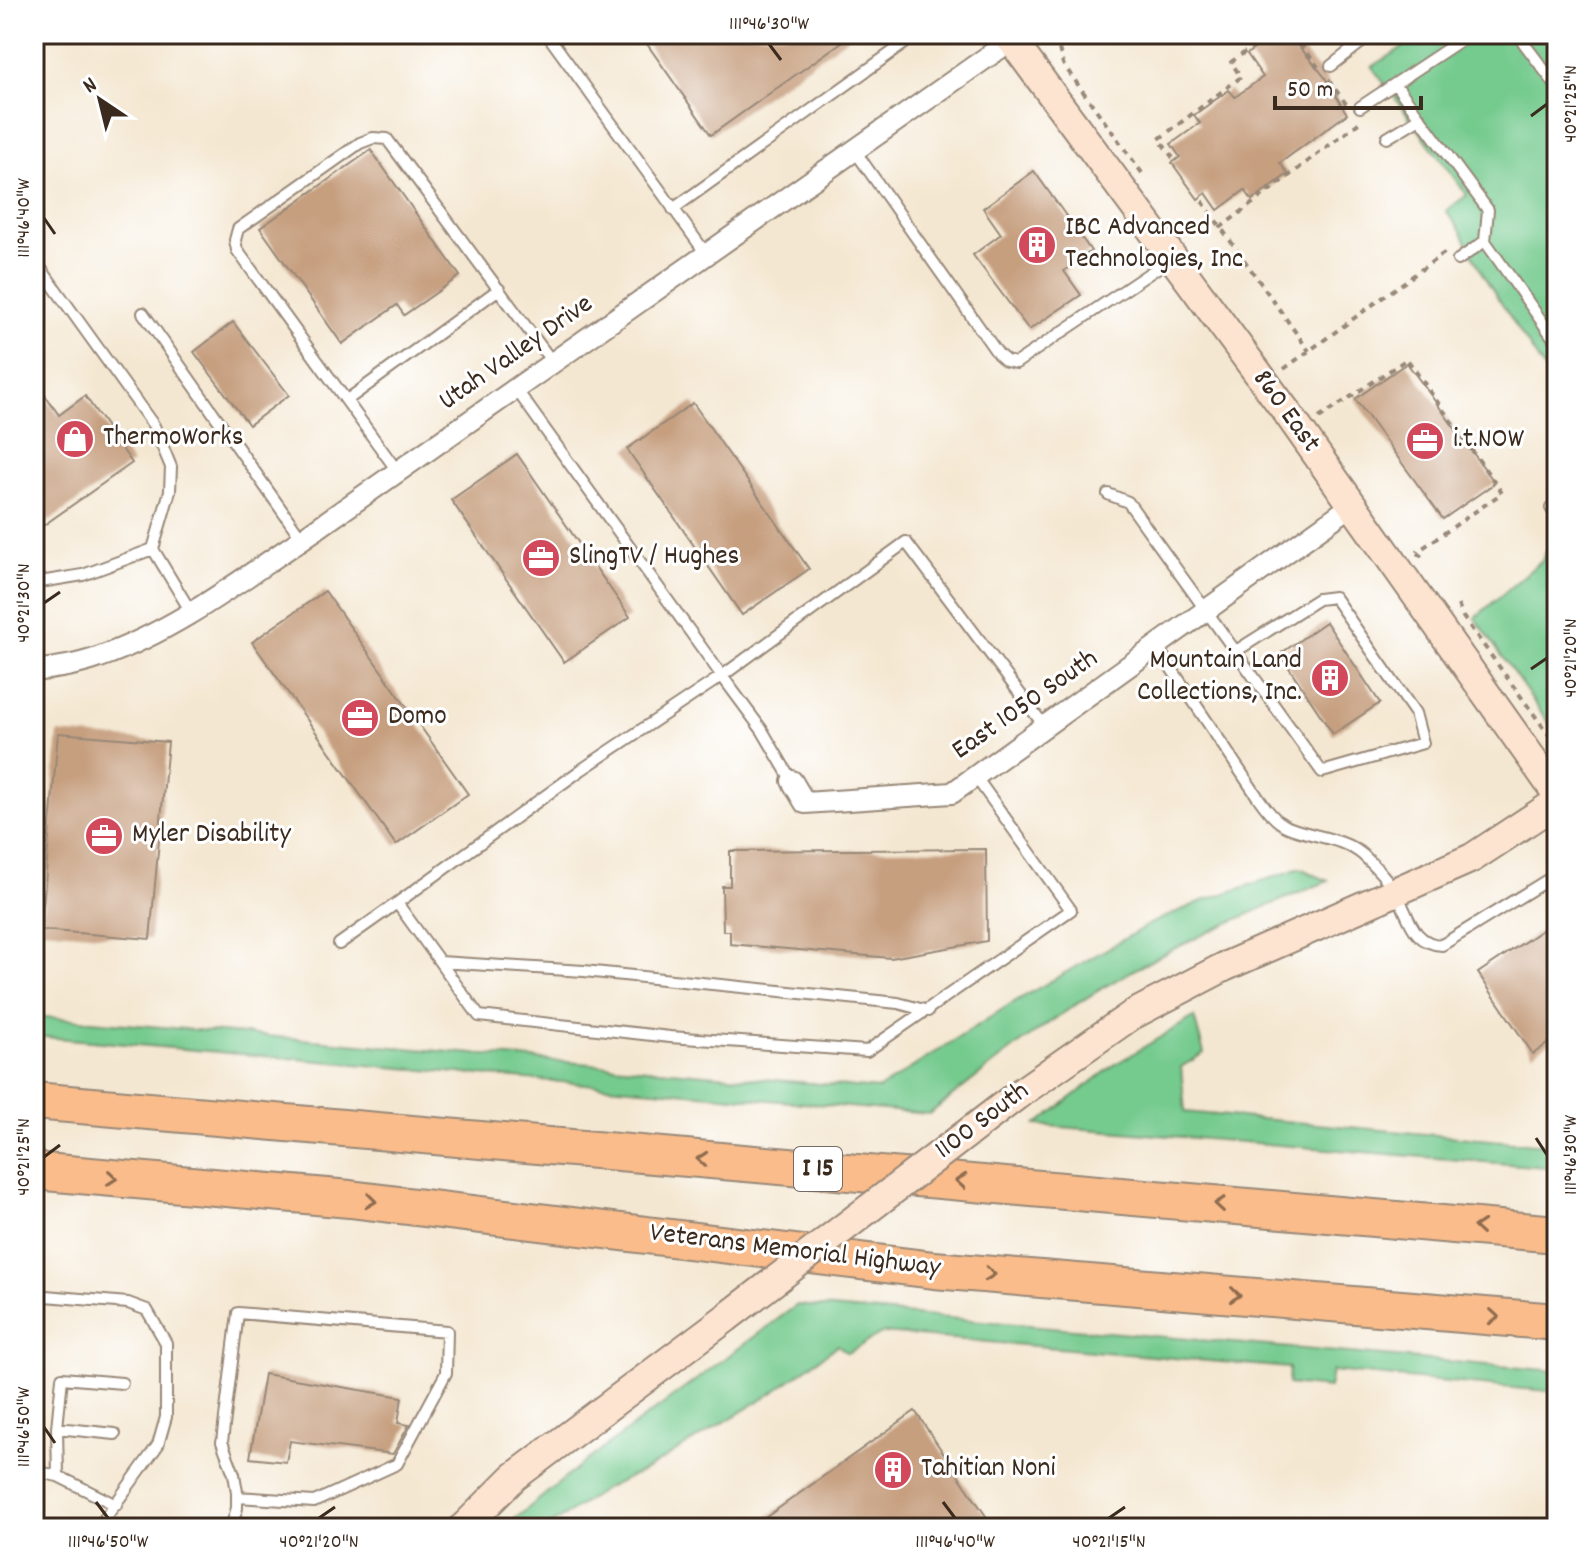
<svg xmlns="http://www.w3.org/2000/svg" width="1591" height="1562" viewBox="0 0 1591 1562" font-family="Dekko,sans-serif">
  <style>
    .green { fill: #74ca8e; stroke: #587a56; stroke-width: 2 }
    .building { fill: #c69f7f }
    .lines { fill: none; stroke-linecap: round; stroke-linejoin: round }
    .lane-casing { stroke: #988878; stroke-width: 14 }
    .street-casing { stroke: #988878; stroke-width: 24 }
    .secondary-casing { stroke: #988878; stroke-width: 32 }
    .highway-casing { stroke: #988878; stroke-width: 40 }
    .path { stroke: #988878; stroke-width: 4; stroke-dasharray: 6 6; stroke-linecap: butt }
    .lane { stroke: #fff; stroke-width: 10 }
    .street { stroke: #fff; stroke-width: 20 }
    .secondary { stroke: #fde4d0; stroke-width: 28 }
    .highway { stroke: #f9bc8a; stroke-width: 36 }
    .secondary-bridge-casing { stroke: #988878; stroke-width: 32; stroke-linecap: butt }
    .secondary-bridge { stroke: #fde4d0; stroke-width: 28 }
    .oneway { stroke: #906c4f }
    .ticks { fill: none; stroke: #3b2a1e; stroke-width: 3 }
    .labels { text-anchor: middle; dominant-baseline: central; stroke-width: 6; stroke-linejoin: round; paint-order: stroke }
    .shield { fill: #fff; stroke: #766a62; stroke-width: 2 }
    .shield-label { font-size: 26px; font-weight: bold; fill: #3b2a1e }
    .poi-label { font-size: 28px; fill: #3b2a1e; stroke: #fff; text-anchor: start }
    .street-label { font-size: 28px; fill: #3b2a1e; stroke: #fff }
    .neatline { fill: none; stroke: #3b2a1e; stroke-width: 3 }
    .ticks-label { font-size: 20px; text-anchor: middle; fill: #3b2a1e }
  </style>
  <rect width="100%" height="100%" fill="#fff"/>
  <filter id="ink" filterUnits="userSpaceOnUse"><feTurbulence type="fractalNoise" baseFrequency=".0125" numOctaves="2"/><feDisplacementMap in="SourceGraphic" scale="16" xChannelSelector="R" yChannelSelector="G"/><feConvolveMatrix kernelMatrix="1 2 1 2 8 2 1 2 1" color-interpolation-filters="sRGB"/></filter>
  <filter id="wash" filterUnits="userSpaceOnUse"><feTurbulence type="fractalNoise" baseFrequency=".006" numOctaves="4" result="noise"/><feDisplacementMap in="SourceGraphic" scale="32" xChannelSelector="R" yChannelSelector="G"/><feGaussianBlur stdDeviation="1.8" result="paint"/><feColorMatrix in="noise" values="0 0 0 0 0 0 0 0 0 0 0 0 0 0 0 0 0 1.4 0 .05"/><feComposite in="paint" operator="in"/></filter>
  <g filter="url(#wash)">
    <rect width="100%" height="100%" fill="#f4e7d1"/>
    <path class="green" d="M1423,34H1557V389L1483,275L1462,233L1446,211L1467,195L1372,67Z
      M1557,531V735L1475,618L1542,560Z
      M1300,868L1328,881C1234,919 1139,960 1056,1018C1012,1048 971,1082 929,1114L34,1036V1016L879,1089L1009,1005L1152,923L1200,902Z
      M1194,1017L1204,1053L1181,1067L1185,1112L1557,1146V1168L1036,1125L1114,1065Z
      M797,1305L1557,1371V1392L1332,1371L1329,1388L1288,1384L1289,1368L883,1333L847,1353L838,1345L774,1392L647,1469L606,1488L546,1528H504L581,1465Z"/>
    <g id="blocks">
      <path class="building" d="M640,34H853L711,135Z
        M1274,34H1289L1324,76L1347,114L1280,163L1288,174L1252,200L1245,190L1218,210L1206,193L1198,199L1172,163L1180,157L1171,144L1200,123L1194,115L1229,90L1235,97L1263,77L1247,54Z
        M371,150L460,276L404,315L397,305L342,344L260,228Z
        M1034,171L1091,251L1064,271L1081,295L1029,330L973,255L1001,234L983,208Z
        M233,322L289,395L249,425L194,352Z
        M1407,363L1495,483L1443,519L1355,399Z
        M34,380L59,415L85,396L132,463L34,532Z
        M693,403L809,569L742,615L627,449Z
        M517,454L630,617L564,662L451,500Z
        M325,591L468,794L396,845L252,642Z
        M1326,622L1380,703L1333,734L1280,654Z
        M58,733L168,742L150,939L41,930Z
        M986,849L987,941L891,958L730,944V931H723L722,886H730V851Z
        M1557,920V1037L1533,1054L1478,973Z
        M264,1374L402,1397L398,1423L409,1425L393,1454L290,1441L286,1462L250,1458Z
        M915,1411L994,1528H751Z"/>
    </g>
  </g>
  <g filter="url(#ink)">
    <use href="#blocks" fill-opacity="0" stroke="#988878" stroke-width="2"/>
    <g class="lines">
      <g class="lane-casing">
        <path id="lane" d="M547,34L707,255
          M1517,34L1557,87
          M1331,66L1372,34
          M1396,85L1420,118
          M1360,107L1470,34
          M1387,138L1420,118L1488,210L1485,241
          M855,151L998,354L1006,361L1016,363L1172,258
          M673,209L912,38L909,34
          M34,259L154,426L171,467L170,491L153,549L191,612
          M1458,260L1485,241L1557,343
          M143,313L302,539
          M347,400L499,289
          M398,472L237,250L235,240L238,229L360,143L373,138L387,139L553,363
          M1108,494L1128,502L1322,772L1423,743L1415,713L1334,597L1318,599L1236,651
          M1551,508L1557,517
          M34,583L83,575L153,549
          M1157,647L1257,796C1265,807 1274,821 1288,827C1312,837 1342,837 1363,855C1374,865 1388,880 1396,893C1409,914 1411,944 1442,945L1557,874
          M792,781L762,730L722,676L906,542L1045,727
          M397,903L581,770L722,676L516,389
          M339,944L397,903L479,1016L670,1037L867,1051L1071,910L975,776
          M440,962L584,971L898,1003L928,1011
          M34,1295L128,1303L147,1310L166,1343V1417L158,1445L98,1528
          M57,1428L115,1434
          M34,1471L58,1476L116,1505
          M58,1476L57,1428L62,1378L122,1383
          M231,1528L237,1508V1492L234,1474L222,1442L238,1313L447,1331L446,1373L397,1464L314,1502L237,1497"/>
      </g>
      <g class="street-casing">
        <path id="street" d="M34,671C56,668 79,665 100,657C174,631 238,582 302,539L1020,34
          M792,781L805,803L952,793L1351,506"/>
      </g>
      <g class="secondary-casing">
        <path id="secondary" d="M1007,34L1286,411L1557,794
          M1016,1096L1132,1015L1224,967L1472,858L1557,802
          M463,1528L514,1477L726,1318"/>
      </g>
      <g class="highway-casing">
        <path id="highway" d="M34,1101L1557,1234
          M34,1171L350,1199L934,1270L1557,1322"/>
      </g>
      <path class="path" d="M1077,34L1062,44L1059,49L1063,64L1142,173
        M1293,34L1318,67
        M1328,80L1347,105
        M1173,158L1159,139L1241,77L1231,62L1270,34
        M1202,201L1309,351
        M1220,228L1360,122
        M1284,369L1447,251
        M1319,418L1407,359L1502,493L1417,552
        M1417,553L1426,560
        M1458,605L1463,617L1557,746"/>
      <use href="#lane" class="lane"/>
      <use href="#street" class="street"/>
      <use href="#secondary" class="secondary"/>
      <use href="#highway" class="highway"/>
      <g class="secondary-bridge-casing">
        <path id="secondary-bridge" d="M726,1318L1016,1096"/>
      </g>
      <use href="#secondary-bridge" class="secondary-bridge"/>
    </g>
    <defs><path id="oneway-chevron" d="M-2-3.5L2.5 0L-2 3.5" fill="none" stroke-width="1.6" stroke-linecap="round" stroke-linejoin="round" transform="scale(2)"/></defs>
    <g class="oneway">
      <use href="#oneway-chevron" transform="translate(702 1159) rotate(-175)"/>
      <use href="#oneway-chevron" transform="translate(112 1178) rotate(5)"/>
      <use href="#oneway-chevron" transform="translate(961 1181) rotate(-175)"/>
      <use href="#oneway-chevron" transform="translate(371 1201) rotate(7)"/>
      <use href="#oneway-chevron" transform="translate(1220 1204) rotate(-175)"/>
      <use href="#oneway-chevron" transform="translate(1479 1227) rotate(-175)"/>
      <use href="#oneway-chevron" transform="translate(990 1274) rotate(5)"/>
      <use href="#oneway-chevron" transform="translate(1235 1295) rotate(5)"/>
      <use href="#oneway-chevron" transform="translate(1494 1317) rotate(5)"/>
    </g>
  </g>
  <path class="ticks" d="M769,44L781,60M1531,116L1547,104M44,218L55,234M44,603L60,592M1531,669L1547,658M1536,1138L1547,1155M44,1157L60,1145M44,1427L55,1443M96,1502L108,1518M943,1502L955,1518M319,1518L335,1507M1109,1518L1125,1507"/>
  <defs>
    <g id="building-disc" transform="scale(2)"><circle r="9.5" fill="#d1495b" stroke="#fff"/><path d="M-4-6H4V6H1V3H-1V6H-4ZM-2.5-4.3h1.7v1.8h-1.7ZM.8-4.3h1.7v1.8H.8ZM-2.5-1h1.7V.8h-1.7ZM.8-1h1.7V.8H.8Z" fill="#fff"/></g>
    <g id="shop-disc" transform="scale(2)"><circle r="9.5" fill="#d1495b" stroke="#fff"/><path d="M-5-2.5h2.3a2.7 3.5 0 0 1 5.4 0H5L5.5 6h-11ZM-1.5-2.5h3a1.5 2.3 0 0 0-3 0Z" fill="#fff"/></g>
    <g id="office-disc" transform="scale(2)"><circle r="9.5" fill="#d1495b" stroke="#fff"/><path d="M-6-3h4V-5.5h4V-3h4V5H-6ZM-1-4.5V-3h2v-1.5ZM-6 0V1H6V0Z" fill="#fff"/></g>
  </defs>
  <g fill-rule="evenodd">
    <use href="#building-disc" x="1037" y="245"/>
    <use href="#shop-disc" x="75" y="439"/>
    <use href="#office-disc" x="1425" y="441"/>
    <use href="#office-disc" x="541" y="558"/>
    <use href="#building-disc" x="1330" y="678"/>
    <use href="#office-disc" x="360" y="718"/>
    <use href="#office-disc" x="104" y="836"/>
    <use href="#building-disc" x="893" y="1470"/>
  </g>
  <g class="labels">
    <rect class="shield" x="794" y="1147" width="48" height="44" rx="6"/>
    <g class="shield-label">
      <text x="818" y="1169">I 15</text>
    </g>
    <g class="poi-label">
      <text x="1065" y="229">IBC Advanced<tspan x="1065" dy="32">Technologies, Inc</tspan></text>
      <text x="103" y="439">ThermoWorks</text>
      <text x="1453" y="441">i.t.NOW</text>
      <text x="569" y="558">SlingTV / Hughes</text>
      <text x="1302" y="662" text-anchor="end">Mountain Land<tspan x="1302" dy="32">Collections, Inc.</tspan></text>
      <text x="388" y="718">Domo</text>
      <text x="132" y="836">Myler Disability</text>
      <text x="921" y="1470">Tahitian Noni</text>
    </g>
    <g class="street-label">
      <text transform="translate(517 354) rotate(-35)">Utah Valley Drive</text>
      <text transform="translate(1285 412) rotate(54)">860 East</text>
      <text transform="translate(1026 706) rotate(-35)">East 1050 South</text>
      <text transform="translate(983 1122) rotate(-37)">1100 South</text>
      <text transform="translate(795 1252) rotate(7)">Veterans Memorial Highway</text>
    </g>
  </g>
  <rect width="1591" height="1562" fill="none" stroke="#fff" stroke-width="88"/>
  <g transform="translate(100 100) rotate(325)" stroke="#ffffff" stroke-width="6" paint-order="stroke">
  <path d="M0-6L14 30L0 20L-14 30Z" fill="#3b2a1e"/>
  <text y="-12" font-size="22" font-weight="bold" text-anchor="middle" fill="#3b2a1e">N</text>
  </g>
  <path d="M1275 96v12h146v-12" fill="none" stroke="#3b2a1e" stroke-width="4"/>
  <text x="1287" y="96" font-size="24" fill="#3b2a1e" stroke="#ffffff" stroke-width="6" paint-order="stroke">50 m</text>
  <rect x="44" y="44" width="1503" height="1474" class="neatline"/>
  <g class="ticks-label">
    <text x="769" y="29">111°46'30"W</text>
    <text transform="translate(1569 104) rotate(-90)" y="7">40°21'25"N</text>
    <text transform="translate(22 218) rotate(-90)" y="7">111°46'40"W</text>
    <text transform="translate(22 603) rotate(-90)" y="7">40°21'30"N</text>
    <text transform="translate(1569 658) rotate(-90)" y="7">40°21'20"N</text>
    <text transform="translate(1569 1155) rotate(-90)" y="7">111°46'30"W</text>
    <text transform="translate(22 1157) rotate(-90)" y="7">40°21'25"N</text>
    <text transform="translate(22 1427) rotate(-90)" y="7">111°46'50"W</text>
    <text x="108" y="1547">111°46'50"W</text>
    <text x="319" y="1547">40°21'20"N</text>
    <text x="955" y="1547">111°46'40"W</text>
    <text x="1109" y="1547">40°21'15"N</text>
  </g>
</svg>
